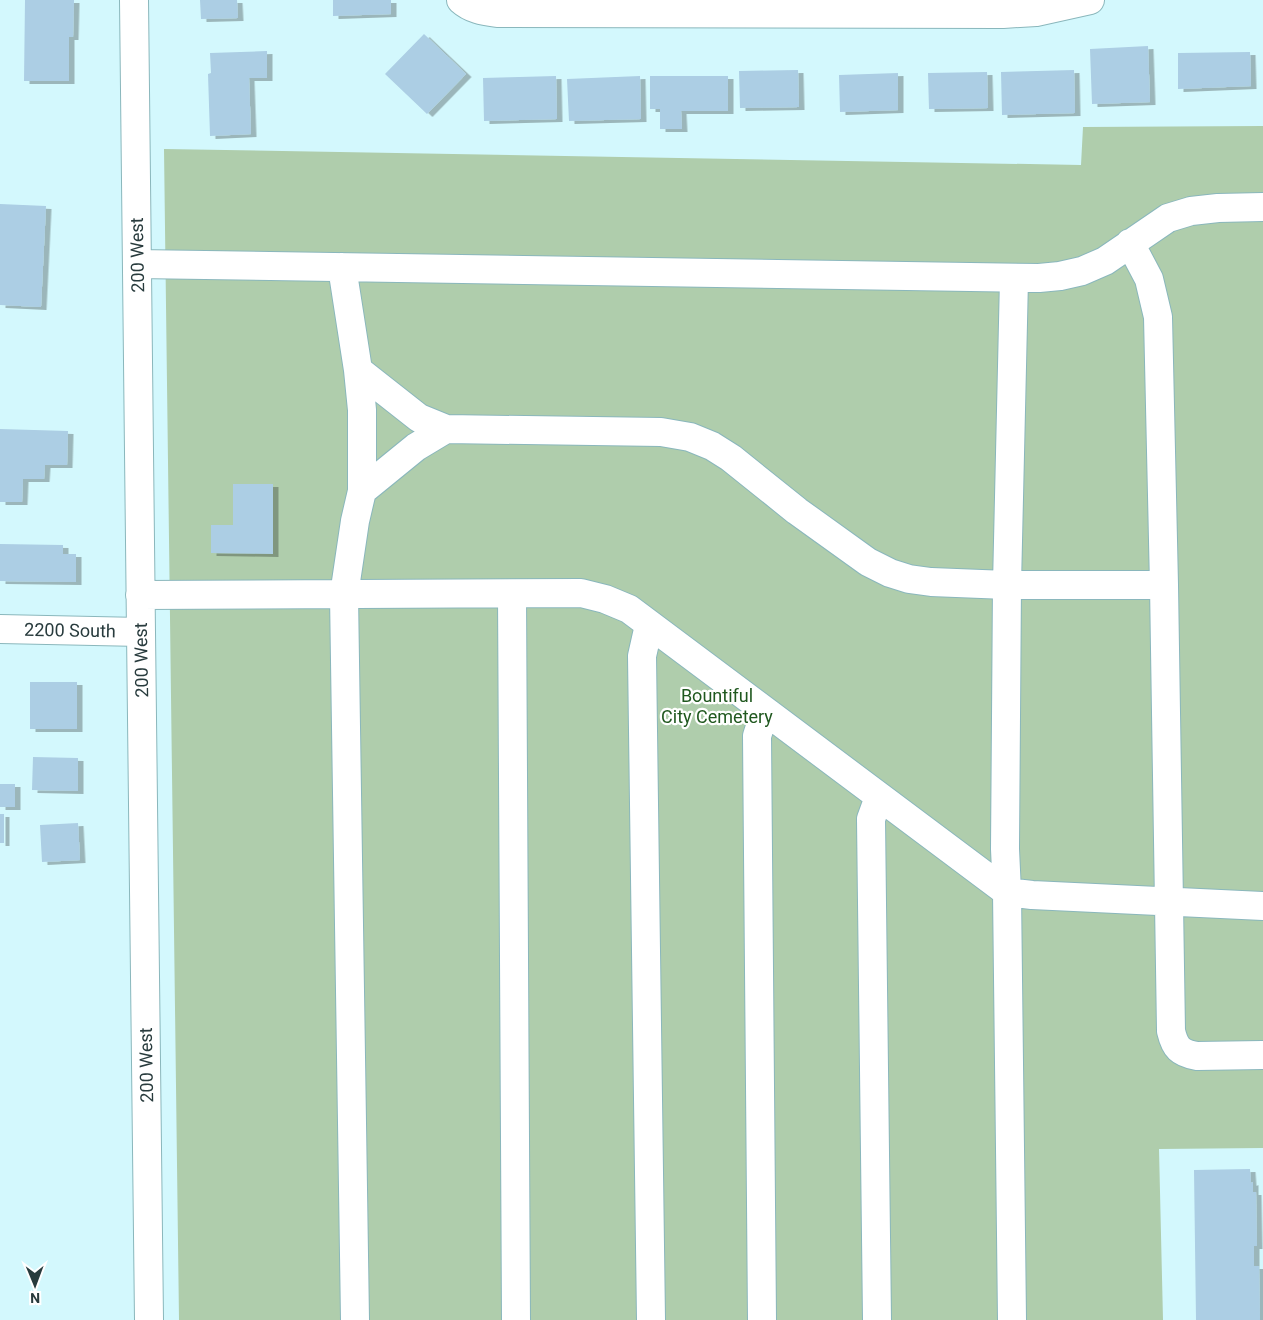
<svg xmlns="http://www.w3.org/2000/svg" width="1263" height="1320" viewBox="0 0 1263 1320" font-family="Roboto,sans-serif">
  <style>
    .green { fill: #afcdac }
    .building { fill: #accee4; filter: url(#shadow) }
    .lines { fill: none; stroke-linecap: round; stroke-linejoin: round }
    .minor-casing { stroke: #8ab7bc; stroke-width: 30 }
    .minor { stroke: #fff; stroke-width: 28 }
    .labels { text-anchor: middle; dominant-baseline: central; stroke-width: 4.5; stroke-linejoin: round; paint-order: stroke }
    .street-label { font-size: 18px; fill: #283b3d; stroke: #fff }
    .park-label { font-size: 18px; fill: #20581f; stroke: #fff }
  </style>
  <defs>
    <filter id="shadow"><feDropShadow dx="5.5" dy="3" stdDeviation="0" flood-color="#0004"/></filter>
  </defs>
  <rect width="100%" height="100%" fill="#d3f8fd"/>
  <path class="green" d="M1263,126V1148L1159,1149L1163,1320H179L164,149L1081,165L1083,127Z"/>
  <path class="building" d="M25,0H74L73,37H69V81H24Z
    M200,0H237L238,18L201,19Z
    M333,0H391V14L333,16Z
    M424,34L466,74L427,114L385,74Z
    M1148,46L1150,102L1092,104L1090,49Z
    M267,51V78H249L251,134L210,136L208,74L211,73L210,53Z
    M1250,52L1251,86L1178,89V53Z
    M798,70L799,107L740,108L739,71Z
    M1074,70L1075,113L1002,115L1001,72Z
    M987,72L988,108L929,109L928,73Z
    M898,73V110L840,112L839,75Z
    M556,76L557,119L484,121L483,78Z
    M640,76L641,119L569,121L567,79Z
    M650,76H728V111H681L682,129H660V109H650Z
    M0,204L46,206L41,307L0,305Z
    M0,429L68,431L67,465H45L44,479H23L22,502H0Z
    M233,484H273V554L211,553V525H233Z
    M0,544L63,545V554H76V582L0,581Z
    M30,682H77V729H30Z
    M33,757L78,758V791L32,790Z
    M0,784H15V807H0Z
    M0,814H4V843H0Z
    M78,823L80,860L42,862L40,825Z
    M1250,1169L1251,1183L1253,1182V1192H1256L1257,1246H1254V1266H1259L1260,1320H1196L1194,1170Z"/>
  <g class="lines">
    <g class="minor-casing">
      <path id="minor" d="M134,0L141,632L149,1320
        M461,0C471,9 483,11 497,13L1003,14L1036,12L1090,0
        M1130,243L1149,279L1158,317L1164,585L1171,1031C1175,1048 1180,1053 1197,1056L1263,1055
        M137,264L1039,278L1060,276L1082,271L1105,261L1168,218L1191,211L1218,208L1263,207
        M342,267L358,370L419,418L446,429L661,432L690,437L712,446L731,458L797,511L868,562L890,573L909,579L931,582L1007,585H1164
        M358,370L362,410V491
        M512,594L516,1320
        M140,595L581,593L605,599L629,609L1007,892L1032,895L1263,906
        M649,625L642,656L651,1320
        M0,629L141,632
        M355,1320L344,595L355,521L362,491L416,447L446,429
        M762,1320L757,736L765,711
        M877,1320L871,819L879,797
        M1012,1320L1007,892L1005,849L1007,585L1014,279"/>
    </g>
    <use href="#minor" class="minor"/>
  </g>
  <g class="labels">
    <g class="street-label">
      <text transform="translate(137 255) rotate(-91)">200 West</text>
      <text transform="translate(70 630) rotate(1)">2200 South</text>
      <text transform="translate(141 660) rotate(-91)">200 West</text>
      <text transform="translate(146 1065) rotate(-91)">200 West</text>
    </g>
    <g class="park-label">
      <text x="717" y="695">Bountiful<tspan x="717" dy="21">City Cemetery</tspan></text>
    </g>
  </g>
  <g transform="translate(35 1285) rotate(179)" stroke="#ffffff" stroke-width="4" paint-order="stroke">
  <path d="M0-4L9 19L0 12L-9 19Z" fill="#283b3d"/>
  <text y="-8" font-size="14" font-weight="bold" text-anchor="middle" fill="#283b3d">N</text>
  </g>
</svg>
